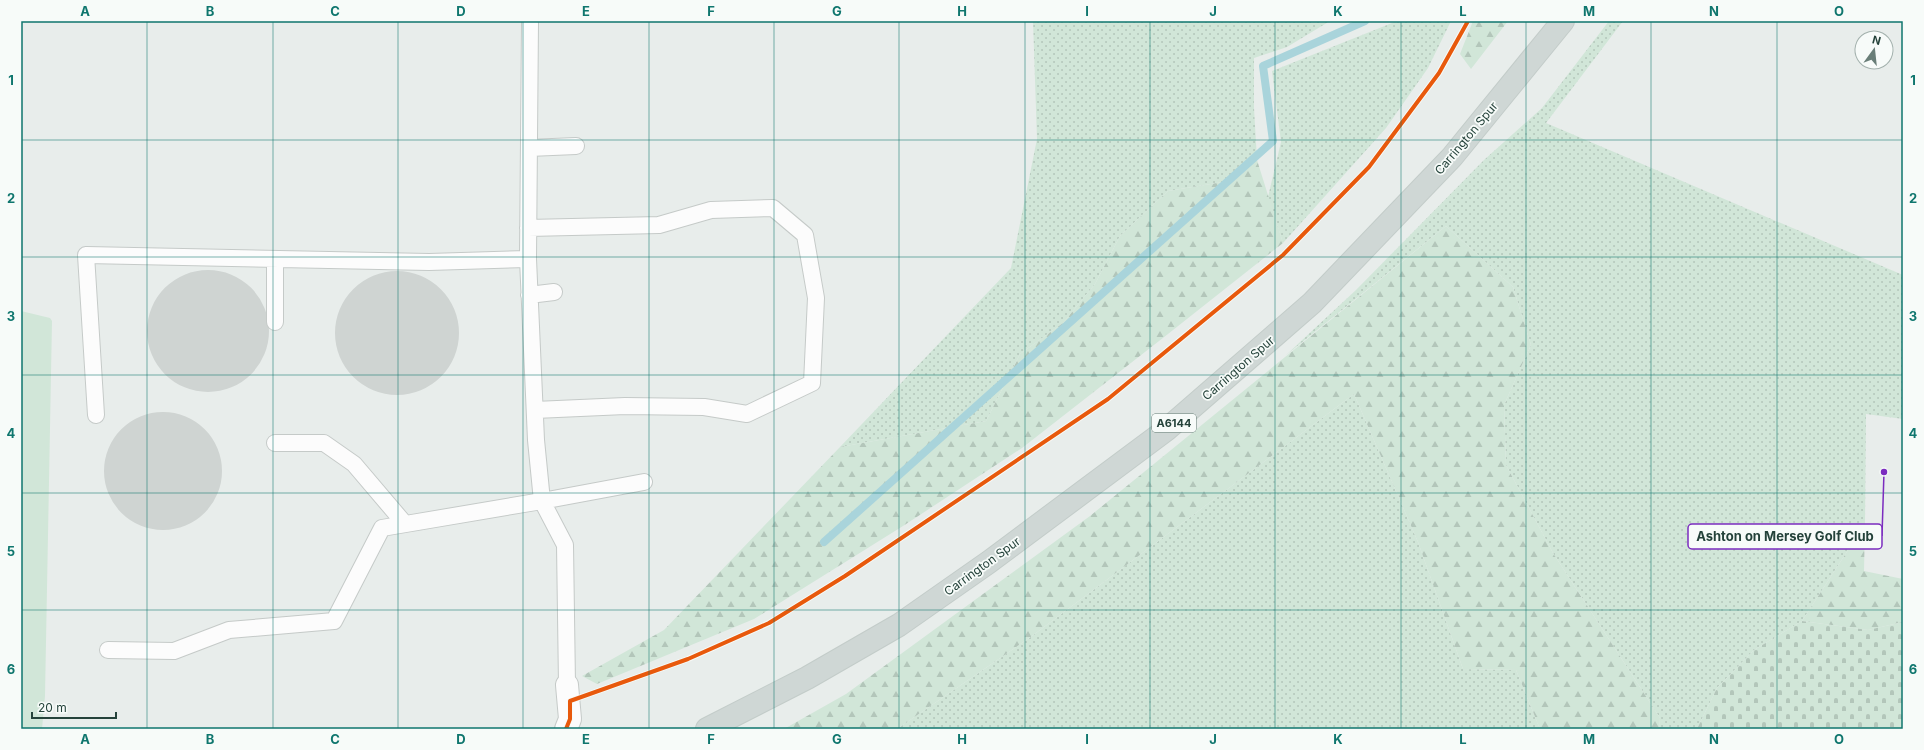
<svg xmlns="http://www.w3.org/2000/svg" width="1924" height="750" viewBox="0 0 1924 750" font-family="Inter,sans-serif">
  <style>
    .grass { fill: url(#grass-dots) }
    .forest { fill: url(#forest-firs) }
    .cemetery { fill: url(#cemetery-stones) }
    .pitch { fill: #d1e6d8 }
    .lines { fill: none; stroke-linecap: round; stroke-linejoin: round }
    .stream { stroke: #a9d4db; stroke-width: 8 }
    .building { fill: #cfd4d2 }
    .lane-casing { stroke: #c5cac8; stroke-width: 18 }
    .street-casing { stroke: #c5cac8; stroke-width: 24 }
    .primary-casing { stroke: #c3ccc9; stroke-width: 24 }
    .lane { stroke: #fcfcfc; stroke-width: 16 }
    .street { stroke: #fcfcfc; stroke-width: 22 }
    .primary { stroke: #cfd7d5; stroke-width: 22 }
    .cycleway-casing { stroke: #f7fbf9; stroke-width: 6 }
    .cycleway { stroke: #e8590c; stroke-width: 4 }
    .grid { fill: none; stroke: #0f766e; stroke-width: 1; stroke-opacity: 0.55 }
    .labels { text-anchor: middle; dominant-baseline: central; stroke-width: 3.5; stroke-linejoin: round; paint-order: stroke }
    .shield { fill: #f7fbf9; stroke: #637a73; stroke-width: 1 }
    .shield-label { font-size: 11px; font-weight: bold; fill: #24423a }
    .street-label { font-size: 12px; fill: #24423a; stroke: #f7fbf9 }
    .leader { fill: none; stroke: #7b2cbf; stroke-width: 1.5 }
    .callout-dot { fill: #7b2cbf; stroke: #f7fbf9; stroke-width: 1.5 }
    .callout { fill: #f7fbf9; stroke: #7b2cbf; stroke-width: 1.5 }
    .callout-label { font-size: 13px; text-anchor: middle; font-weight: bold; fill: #24423a }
    .neatline { fill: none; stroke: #0f766e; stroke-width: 1.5 }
    .grid-label { font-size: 13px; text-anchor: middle; font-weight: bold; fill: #0f766e }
  </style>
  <defs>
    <pattern id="grass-dots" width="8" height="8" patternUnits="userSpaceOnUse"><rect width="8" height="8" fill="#d1e6d8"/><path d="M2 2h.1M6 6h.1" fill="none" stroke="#b3c6ba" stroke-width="1.8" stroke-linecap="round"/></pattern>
    <pattern id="forest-firs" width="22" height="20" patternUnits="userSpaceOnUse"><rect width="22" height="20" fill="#d1e6d8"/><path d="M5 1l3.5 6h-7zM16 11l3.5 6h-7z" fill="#b3c6ba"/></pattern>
    <pattern id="cemetery-stones" width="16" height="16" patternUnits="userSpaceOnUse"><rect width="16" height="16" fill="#d1e6d8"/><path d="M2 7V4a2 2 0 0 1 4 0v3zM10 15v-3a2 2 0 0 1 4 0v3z" fill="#b3c6ba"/></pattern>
  </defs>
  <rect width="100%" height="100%" fill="#e8edeb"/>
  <path class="grass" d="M1033,21H1330L1287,47L1254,58V108L1257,160L1235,180L1168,191L1120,236L1095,284L1063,323L1020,354L986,421L840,447L1011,268L1037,139Z
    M1397,21H1451L1428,68L1386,128L1283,243L1268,197L1281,142L1272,71Z
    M1609,21H1623L1546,123L1903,275V419L1866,414L1865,524L1802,621L1754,650L1717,688L1697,729H1659L1660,718L1553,553L1506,465L1504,405L1531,345L1513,287L1446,226L1285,356L1356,290L1484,160L1542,108Z
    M1354,394L1418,542L1463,669L1516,670L1540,729H897L1032,636Z"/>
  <path class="forest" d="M1473,21H1508L1471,69L1460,54Z
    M1257,160L1283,243L1168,334L1022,448L903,526L754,619L597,684L582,676L664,630L840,447L986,421L1020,354L1063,323L1095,284L1120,236L1168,191L1235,180Z
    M1446,226L1513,287L1531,345L1504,405L1506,465L1553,553L1660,718L1659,729H1540L1516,670L1463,669L1418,542L1354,394L1032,636L897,729H784L846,694L1090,516Z
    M1865,524L1864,571L1903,579V622L1868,630L1802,621Z"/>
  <path class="cemetery" d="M1802,621L1868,630L1903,622V729H1697L1717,688L1754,650Z"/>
  <path class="pitch" d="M21,311L50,318L52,321L45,696L42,729H21Z"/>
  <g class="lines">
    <path class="stream" d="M824,542L1273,141L1263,66L1365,21"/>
  </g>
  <path class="building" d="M147 331a61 61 0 1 1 122 0a61 61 0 1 1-122 0Z
    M335 333a62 62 0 1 1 124 0a62 62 0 1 1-124 0Z
    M104 471a59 59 0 1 1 118 0a59 59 0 1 1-118 0Z"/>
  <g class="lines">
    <g class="lane-casing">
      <path id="lane" d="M529,148L576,146
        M528,228L659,225L711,210L773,208L805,235L816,298L812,383L747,414L704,407L625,406L535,410
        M275,259V322
        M528,259L530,21
        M529,295L554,292
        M96,415L86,255L429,262L528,259L536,440L542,501L644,482
        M275,443H324L354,464L405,524
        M108,650L174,651L229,630L334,621L382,528L542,501L565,545L567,685"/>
    </g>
    <g class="street-casing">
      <path id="street" d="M566,729L570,719L567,685"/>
    </g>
    <g class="primary-casing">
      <path id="primary" d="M707,729L807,678L899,625L989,562L1166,430L1312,303L1452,157L1563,21"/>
    </g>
    <use href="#lane" class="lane"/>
    <use href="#street" class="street"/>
    <use href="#primary" class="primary"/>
    <g class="cycleway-casing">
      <path id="cycleway" d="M566,729L570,719V701L688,659L769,623L845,576L1108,399L1283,255L1369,167L1439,73L1468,21"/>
    </g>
    <use href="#cycleway" class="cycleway"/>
  </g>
  <path class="grid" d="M147,21V729M273,21V729M398,21V729M523,21V729M649,21V729M774,21V729M899,21V729M1025,21V729M1150,21V729M1275,21V729M1401,21V729M1526,21V729M1651,21V729M1777,21V729M21,140H1903M21,257H1903M21,375H1903M21,493H1903M21,610H1903"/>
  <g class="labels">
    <rect class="shield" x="1152" y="414" width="44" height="18" rx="3"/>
    <g class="shield-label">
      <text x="1174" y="423">A6144</text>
    </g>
    <g class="street-label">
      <text transform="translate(1466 138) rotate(-50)">Carrington Spur</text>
      <text transform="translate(1238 368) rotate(-41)">Carrington Spur</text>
      <text transform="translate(982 566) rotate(-36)">Carrington Spur</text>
    </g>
  </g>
  <path class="leader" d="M1884 472L1882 536"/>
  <circle class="callout-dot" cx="1884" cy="472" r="4"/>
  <rect class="callout" x="1688" y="524" width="194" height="25" rx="4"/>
  <g class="callout-label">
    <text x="1785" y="541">Ashton on Mersey Golf Club</text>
  </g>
  <rect width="1924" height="750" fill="none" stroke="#f7fbf9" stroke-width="44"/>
  <g transform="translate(1874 50) rotate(15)"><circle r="19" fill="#f7fbf9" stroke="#a3b1ad"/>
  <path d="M0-3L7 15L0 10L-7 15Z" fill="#697e78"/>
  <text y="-6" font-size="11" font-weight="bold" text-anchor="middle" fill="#24423a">N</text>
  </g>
  <path d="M32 712v6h84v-6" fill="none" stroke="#24423a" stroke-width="2"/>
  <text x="38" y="712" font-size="12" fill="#24423a" stroke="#f7fbf9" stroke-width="3" paint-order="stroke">20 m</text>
  <rect x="22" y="22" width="1880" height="706" class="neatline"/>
  <g class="grid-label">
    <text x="85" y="16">A</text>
    <text x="210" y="16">B</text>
    <text x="335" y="16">C</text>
    <text x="461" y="16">D</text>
    <text x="586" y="16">E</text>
    <text x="711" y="16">F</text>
    <text x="837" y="16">G</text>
    <text x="962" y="16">H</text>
    <text x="1087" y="16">I</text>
    <text x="1213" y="16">J</text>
    <text x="1338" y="16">K</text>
    <text x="1463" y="16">L</text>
    <text x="1589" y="16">M</text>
    <text x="1714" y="16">N</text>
    <text x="1839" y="16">O</text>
    <text x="11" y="85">1</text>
    <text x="1913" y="85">1</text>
    <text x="11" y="203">2</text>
    <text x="1913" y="203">2</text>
    <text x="11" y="321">3</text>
    <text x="1913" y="321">3</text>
    <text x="11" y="438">4</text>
    <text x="1913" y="438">4</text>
    <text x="11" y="556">5</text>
    <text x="1913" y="556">5</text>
    <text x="11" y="674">6</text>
    <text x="1913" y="674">6</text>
    <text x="85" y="744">A</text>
    <text x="210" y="744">B</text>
    <text x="335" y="744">C</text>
    <text x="461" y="744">D</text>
    <text x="586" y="744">E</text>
    <text x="711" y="744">F</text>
    <text x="837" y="744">G</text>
    <text x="962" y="744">H</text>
    <text x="1087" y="744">I</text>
    <text x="1213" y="744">J</text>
    <text x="1338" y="744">K</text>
    <text x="1463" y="744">L</text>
    <text x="1589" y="744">M</text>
    <text x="1714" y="744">N</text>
    <text x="1839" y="744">O</text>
  </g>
</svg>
